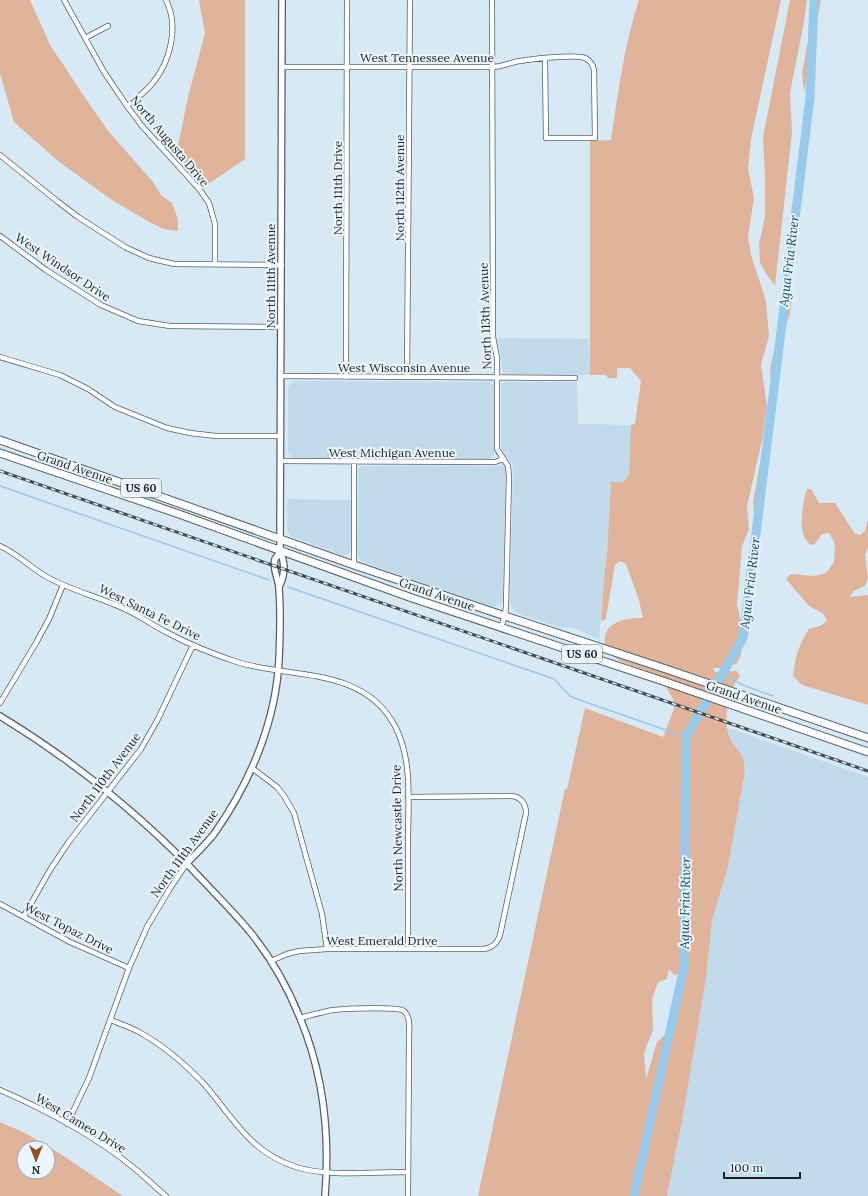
<svg xmlns="http://www.w3.org/2000/svg" width="868" height="1196" viewBox="0 0 868 1196" font-family="Lora,serif">
  <style>
    .built { fill: #c2dbeb }
    .green { fill: #dfb49b; fill-rule: evenodd }
    .lines { fill: none; stroke-linecap: round; stroke-linejoin: round }
    .stream { stroke: #97caeb; stroke-width: 1.5 }
    .river { stroke: #97caeb; stroke-width: 9 }
    .minor-casing { stroke: #50606a; stroke-width: 6 }
    .tertiary-casing { stroke: #50606a; stroke-width: 8 }
    .trunk-casing { stroke: #50606a; stroke-width: 9 }
    .minor { stroke: #fff; stroke-width: 4.5 }
    .tertiary { stroke: #fff; stroke-width: 5.5 }
    .trunk { stroke: #fff; stroke-width: 7 }
    .rail-casing { stroke: #424a50; stroke-width: 3 }
    .rail { stroke: #eaf5fc; stroke-width: 1.5; stroke-dasharray: 4.5; stroke-linecap: butt }
    .labels { text-anchor: middle; dominant-baseline: central; stroke-width: 4; stroke-linejoin: round; paint-order: stroke }
    .shield { fill: #eaf5fc; stroke: #5a6267; stroke-width: 1 }
    .shield-label { font-size: 11px; font-weight: bold; fill: #1d2327 }
    .street-label { font-size: 12px; fill: #1d2327; stroke: #eaf5fc }
    .water-label { font-size: 13px; font-style: italic; fill: #074a69; stroke: #eaf5fc }
  </style>
  <rect width="100%" height="100%" fill="#d7e9f5"/>
  <path class="built" d="M497,338L589,339L590,375L505,374L502,372L501,358Z
    M294,381L490,382L494,385V455L490,459L292,458L288,453V388L290,383Z
    M505,382H577L578,424L631,425L629,475L623,482H611L607,555L605,569L599,639L571,627L561,628L519,614L512,608L510,602L513,467L511,461L504,454L501,448V386L502,383Z
    M361,466H501L504,467L506,470L503,599L501,604L494,607L362,562L357,556L358,470Z
    M287,499L351,500V550L349,553L346,555H342L290,536L287,529Z
    M726,727L868,777V1196H667L683,1116L706,978L712,920L728,867L745,771L742,757L730,738Z"/>
  <path class="green" d="M0,0H30L51,47L63,64L81,92L109,132L153,182L161,195L172,203L178,219V231L164,229L151,223L112,200L58,161L14,122L0,73Z
    M199,0H245V159L204,187L176,156L188,97L205,33Z
    M639,0H781L751,139L748,169L754,198L748,237L751,255L766,301L769,336L761,365L767,406L763,436L747,506L749,529L742,546L737,605L742,627L740,643L741,655L737,663L727,668H713L715,672L737,671L740,677C728,688 722,723 730,738C733,745 739,750 742,756C744,760 744,767 745,771L728,867L712,920L706,978L683,1116L667,1196H478L565,789H567L585,708L663,737L674,709L673,699L659,675L622,662L604,650C605,644 604,635 607,631C614,619 632,618 643,618L639,600L626,564L620,561L615,565L606,618L603,621L601,619L605,569L607,555L611,482H623L629,475L631,425L635,424L641,381L630,368H617V378H608L606,375H590V141L611,140C618,93 624,46 639,0ZM669,969L674,975L678,974L679,970L685,971L675,1026L657,1042L646,1079L644,1053L653,1030L652,999L658,982L667,979Z
    M790,0H807L804,22L790,93L792,132L775,286L765,272L760,262L759,244L765,217V176L763,137Z
    M816,0H821L804,92L802,73Z
    M792,205L791,248L789,283L792,298L790,314L782,335L780,355L774,376L772,404L770,370L778,330Z
    M764,441L767,451L759,500V528L752,598L746,623L745,608L749,583L751,545L755,526L753,502Z
    M807,489H811L819,503H835L855,534L860,535L865,531L868,519V548L865,555L868,578L865,586L854,591L849,597L868,595V705L802,685L793,676C795,657 799,644 809,629L820,626L827,621L824,614L809,606L786,579L791,574L815,576L826,573L834,562L835,544L829,533L822,534L815,544L810,545C808,542 804,538 803,534C800,524 803,499 807,489Z
    M0,1122L25,1133L59,1153L123,1196H0ZM24,1148H48V1172H24Z"/>
  <g class="lines">
    <path class="stream" d="M0,486L269,580
      M288,587L554,679L570,696L574,698L686,737
      M722,674L743,685L773,696"/>
    <path class="river" d="M634,1196L684,967L686,737L743,638L810,98L814,0"/>
    <g class="minor-casing">
      <path id="minor" d="M64,0L104,72L127,106L142,126L200,190L209,203L215,224V264
        M492,0L493,337L497,358V449L508,466L509,477L506,606L505,616L501,627
        M85,38L108,26
        M282,67H493C502,67 511,62 520,61C531,59 576,54 585,58C591,61 593,65 594,70L595,138H546L545,58
        M127,106C136,99 145,92 152,84C171,61 179,26 166,0
        M0,155L57,201L78,217L125,247L149,258L174,264L282,265
        M0,236L46,270L101,305L138,321L170,326L281,327
        M0,357L60,375L88,389L115,407L167,428L190,433L216,436H281
        M281,376L575,378
        M346,377L347,0
        M407,377L410,0
        M281,461L495,462L503,459
        M0,546C18,554 31,568 47,577C74,592 104,598 131,612C143,618 154,626 166,632C188,644 213,654 237,662C291,679 363,666 395,726C413,760 408,804 408,841C408,877 408,913 408,949
        M354,565V462
        M0,703L36,643L49,619L63,585
        M252,768L277,787L284,796L294,813L322,914L327,949
        M0,904L70,942L129,968
        M24,916L50,870L68,843L141,749L158,719L193,645
        M271,961L287,954L299,951L327,949H483C492,948 497,944 500,935L526,813C526,804 521,797 512,796L408,797
        M300,1018C311,1015 322,1012 333,1010C343,1009 398,1006 404,1011C411,1017 409,1030 409,1038L408,1196
        M111,1020C120,1024 130,1027 139,1032C163,1045 186,1065 205,1085C233,1118 251,1153 296,1167C326,1177 375,1172 408,1172
        M0,1090C44,1109 97,1137 134,1168C145,1177 155,1187 166,1196
        M67,1124L89,1078L129,968L147,927L169,890L187,863"/>
    </g>
    <g class="tertiary-casing">
      <path id="tertiary" d="M279,587C285,575 286,564 280,552L282,0
        M0,716C77,763 148,821 209,887C223,902 238,917 251,933C271,958 288,988 300,1018C324,1075 330,1135 325,1196
        M187,863C196,854 206,844 214,834C250,783 276,722 279,659C280,636 281,612 279,589C279,579 272,570 275,559C276,557 279,554 280,552"/>
    </g>
    <g class="trunk-casing">
      <path id="trunk" d="M0,440L354,565L505,616L666,669L868,738
        M0,453L176,513L412,598L663,681L868,752"/>
    </g>
    <use href="#minor" class="minor"/>
    <use href="#tertiary" class="tertiary"/>
    <use href="#trunk" class="trunk"/>
    <g class="rail-casing">
      <path id="rail" d="M0,471L868,771"/>
    </g>
    <use href="#rail" class="rail"/>
  </g>
  <g class="labels">
    <g class="shield">
      <rect x="121" y="479" width="40" height="18" rx="3"/>
      <rect x="562" y="645" width="40" height="18" rx="3"/>
    </g>
    <g class="shield-label">
      <text x="141" y="488">US 60</text>
      <text x="582" y="654">US 60</text>
    </g>
    <g class="street-label">
      <text x="427" y="57">West Tennessee Avenue</text>
      <text transform="translate(170 141) rotate(50)">North Augusta Drive</text>
      <text transform="translate(337 188) rotate(-90)">North 111th Drive</text>
      <text transform="translate(399 188) rotate(-90)">North 112th Avenue</text>
      <text transform="translate(63 267) rotate(34)">West Windsor Drive</text>
      <text transform="translate(270 276) rotate(-90)">North 111th Avenue</text>
      <text transform="translate(485 316) rotate(-92)">North 113th Avenue</text>
      <text x="404" y="367">West Wisconsin Avenue</text>
      <text x="392" y="452">West Michigan Avenue</text>
      <text transform="translate(75 467) rotate(19)">Grand Avenue</text>
      <text transform="translate(437 594) rotate(19)">Grand Avenue</text>
      <text transform="translate(150 612) rotate(26)">West Santa Fe Drive</text>
      <text transform="translate(744 697) rotate(19)">Grand Avenue</text>
      <text transform="translate(105 777) rotate(-53)">North 110th Avenue</text>
      <text transform="translate(397 828) rotate(-91)">North Newcastle Drive</text>
      <text transform="translate(184 853) rotate(-54)">North 111th Avenue</text>
      <text transform="translate(69 928) rotate(27)">West Topaz Drive</text>
      <text x="382" y="940">West Emerald Drive</text>
      <text transform="translate(81 1123) rotate(31)">West Cameo Drive</text>
    </g>
    <g class="water-label">
      <text transform="translate(789 261) rotate(-83)">Agua Fria River</text>
      <text transform="translate(750 583) rotate(-83)">Agua Fria River</text>
      <text transform="translate(685 903) rotate(-89)">Agua Fria River</text>
    </g>
  </g>
  <g transform="translate(36 1160) rotate(180)"><circle r="19" fill="#eaf5fc" stroke="#98a1a7"/>
  <path d="M0-3L7 15L0 10L-7 15Z" fill="#934f21"/>
  <text y="-6" font-size="11" font-weight="bold" text-anchor="middle" fill="#1d2327">N</text>
  </g>
  <path d="M724 1172v6h76v-6" fill="none" stroke="#1d2327" stroke-width="2"/>
  <text x="730" y="1172" font-size="12" fill="#1d2327" stroke="#eaf5fc" stroke-width="3" paint-order="stroke">100 m</text>
</svg>
